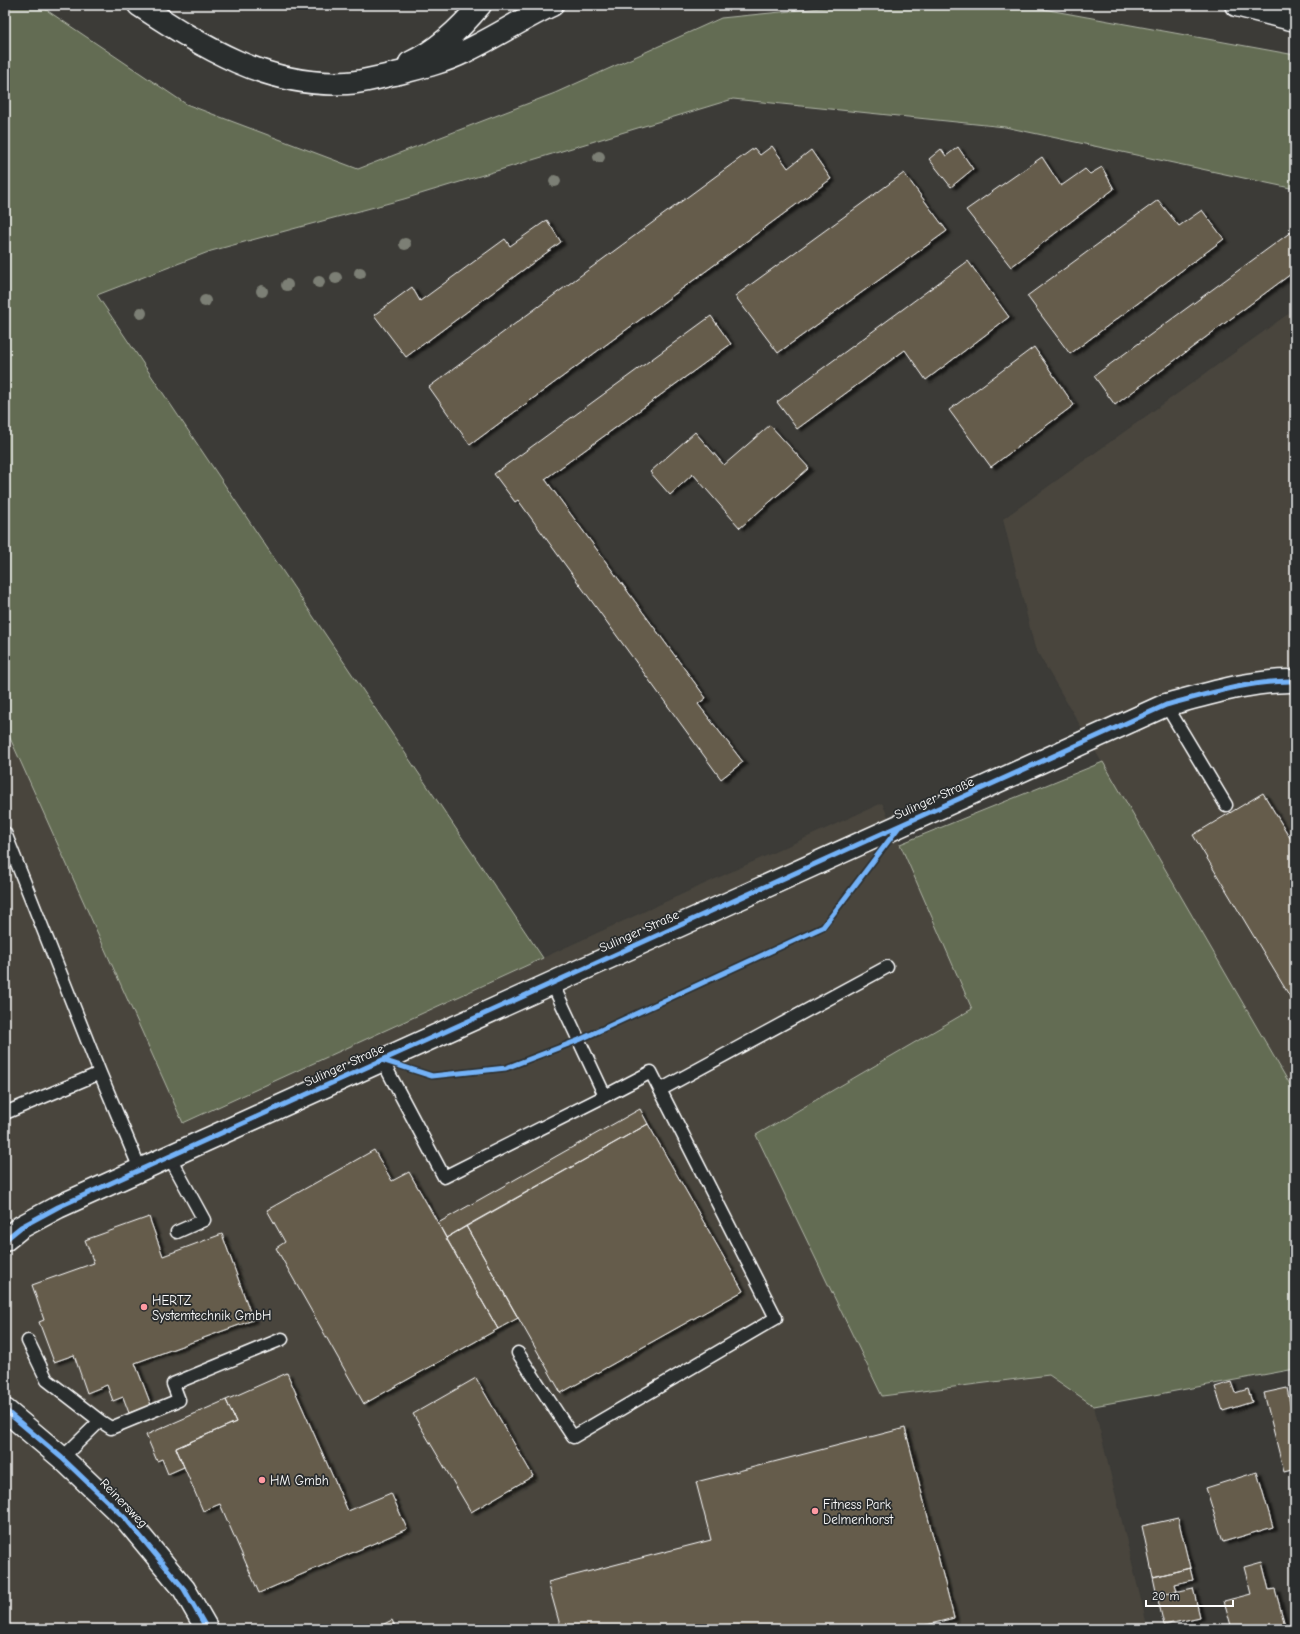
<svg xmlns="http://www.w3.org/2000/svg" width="1300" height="1634" viewBox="0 0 1300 1634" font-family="'Comic Neue',sans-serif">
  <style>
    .built { fill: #48453d }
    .green { fill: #636c52; stroke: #b1b6a8 }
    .building { fill: #655c4c; stroke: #fff; filter: url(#shadow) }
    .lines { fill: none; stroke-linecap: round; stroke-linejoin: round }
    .lane-casing { stroke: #fff; stroke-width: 15 }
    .street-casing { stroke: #fff; stroke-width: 25 }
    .highway-casing { stroke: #fff; stroke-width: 25 }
    .lane { stroke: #2a2d2e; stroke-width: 12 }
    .street { stroke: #2a2d2e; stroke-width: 22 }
    .highway { stroke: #2a2d2e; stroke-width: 22 }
    .cycleway-casing { stroke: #2a2d2e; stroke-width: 8 }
    .cycleway { stroke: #73b2f8; stroke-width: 5 }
    .tree { fill: #7c7f75 }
    .poi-dot { fill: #ff9aa2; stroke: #2a2d2e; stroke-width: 1.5 }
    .labels { text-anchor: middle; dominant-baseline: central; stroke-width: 3.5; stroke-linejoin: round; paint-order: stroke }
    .street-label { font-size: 13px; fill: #fff; stroke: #2a2d2e }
    .poi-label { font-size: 13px; fill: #fff; stroke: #2a2d2e; text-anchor: start }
  </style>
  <defs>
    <filter id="shadow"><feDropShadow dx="4.5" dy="2.5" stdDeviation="1" flood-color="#0009"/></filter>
  </defs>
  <rect width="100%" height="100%" fill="#3c3b37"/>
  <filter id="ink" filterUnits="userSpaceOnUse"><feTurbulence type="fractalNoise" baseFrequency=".025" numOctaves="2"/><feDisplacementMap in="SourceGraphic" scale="8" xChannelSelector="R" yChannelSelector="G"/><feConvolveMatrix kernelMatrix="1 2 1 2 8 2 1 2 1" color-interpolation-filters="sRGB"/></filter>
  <g filter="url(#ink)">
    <path class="built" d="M1295,309V1093L1035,648L1003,519Z
      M5,727L183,1122L882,803L972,1009L756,1135L882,1396L1049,1375L1094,1406L1148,1629H5Z"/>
    <path class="green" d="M5,5H39L186,104L358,169L555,93L721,18L851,5H1021L1295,55V189L1005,127L733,99L404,199L211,251L97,295L543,958L183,1123L5,727Z
      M1103,762L1295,1093V1369L1094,1406L1049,1375L882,1396L756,1135L972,1009L900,844Z"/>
    <path class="building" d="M772,146L788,168L811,150L831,179L470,445L429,387L754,148L760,155Z
      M958,147L973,169L951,187L929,159L941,149L946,156Z
      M1042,157L1061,186L1085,169L1090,174L1102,167L1114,189L1011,267L966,210Z
      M904,173L947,231L778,353L735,296Z
      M1158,200L1179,226L1202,210L1224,239L1070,354L1027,296Z
      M547,220L561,242L406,357L374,315L412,287L420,301L505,239L510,246Z
      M1295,229V271L1115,405L1094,376Z
      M968,261L1009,317L926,380L905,350L797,429L777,402Z
      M711,316L731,344L545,479L706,698L698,704L743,762L721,779L518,500L515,502L494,474Z
      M1034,347L1074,405L991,467L949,410Z
      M770,425L809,468L740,528L693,474L670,495L650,472L695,432L724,465Z
      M1263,793L1295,846V1005L1193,835Z
      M640,1109L648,1124L446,1238L438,1223Z
      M648,1124L743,1291L561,1393L466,1226Z
      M374,1150L392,1181L409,1172L498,1329L364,1404L276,1248L285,1242L267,1210Z
      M149,1217L163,1256L222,1234L253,1320L135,1363L151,1405L129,1413L123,1397L113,1401L107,1385L87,1393L74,1355L54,1362L39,1322L44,1320L32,1285L94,1263L85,1240Z
      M466,1226L518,1318L498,1329L446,1238Z
      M287,1373L348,1511L391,1493L407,1529L259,1593L220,1504L203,1511L176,1448L236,1422L226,1400Z
      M476,1378L533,1476L471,1512L413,1414Z
      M1231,1382L1235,1393L1248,1389L1252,1402L1223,1411L1215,1387Z
      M1287,1388L1291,1409L1295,1408V1469L1284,1472L1264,1393Z
      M226,1400L236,1422L176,1448L184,1467L168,1474L162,1459L157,1461L146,1435Z
      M905,1428L954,1618L911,1629H561L548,1582L711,1540L696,1482Z
      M1257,1472L1273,1527L1223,1542L1206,1488Z
      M1178,1518L1190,1568L1153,1577L1142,1526Z
      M1262,1562L1269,1590L1275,1589L1286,1629H1232L1224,1601L1251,1594L1244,1567Z
      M1190,1568L1193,1580L1175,1584L1177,1591L1157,1596L1153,1577Z
      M1193,1588L1200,1617L1164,1625L1157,1596Z
      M392,1620L396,1629H374Z"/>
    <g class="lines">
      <g class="lane-casing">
        <path id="lane" d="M1166,705L1226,805
          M5,833L100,1073L140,1169
          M552,983L605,1096
          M382,1060L444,1177L605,1096L651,1072L776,1318L573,1437L518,1353
          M660,1090L887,967
          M5,1113L100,1073
          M169,1156L204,1220L177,1232
          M28,1341L47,1380L100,1421L62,1458
          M100,1421L111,1428L179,1400L173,1384L282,1339"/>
      </g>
      <g class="street-casing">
        <path id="street" d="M5,1240L21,1227L58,1207L1166,705C1208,694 1252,680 1295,681
          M5,1410L62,1458L126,1519L184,1589L207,1629"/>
      </g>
      <g class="highway-casing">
        <path id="highway" d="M139,5C203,47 267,88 347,83C363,82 379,77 395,74C418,68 442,63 464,52C494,38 522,19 552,5
          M1236,5L1295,20
          M410,63C438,50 461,28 480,5"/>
      </g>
      <use href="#lane" class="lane"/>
      <use href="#street" class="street"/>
      <use href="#highway" class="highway"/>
      <g class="cycleway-casing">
        <path id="cycleway" d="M382,1060L432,1076L506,1068L579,1040L823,927L899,827
          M5,1240L21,1227L58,1207L1166,705C1208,694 1252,680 1295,681
          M5,1410L62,1458L126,1519L184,1589L207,1629"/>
      </g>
      <use href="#cycleway" class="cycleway"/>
    </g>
    <g class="tree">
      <circle cx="599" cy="157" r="6"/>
      <circle cx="555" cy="181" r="6"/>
      <circle cx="405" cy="244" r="6"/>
      <circle cx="360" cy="273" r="6"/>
      <circle cx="336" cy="278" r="6"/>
      <circle cx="319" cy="282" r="6"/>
      <circle cx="287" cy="285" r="6"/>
      <circle cx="262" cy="291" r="6"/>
      <circle cx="205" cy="301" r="6"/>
      <circle cx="141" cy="313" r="6"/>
    </g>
  </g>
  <g class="poi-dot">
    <circle cx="144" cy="1307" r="4"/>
    <circle cx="262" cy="1480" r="4"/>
    <circle cx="815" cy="1511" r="4"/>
  </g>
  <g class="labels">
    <g class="street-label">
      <text transform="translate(934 798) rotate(-24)">Sulinger Straße</text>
      <text transform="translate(639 931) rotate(-24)">Sulinger Straße</text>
      <text transform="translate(344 1065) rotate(-24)">Sulinger Straße</text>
      <text transform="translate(124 1503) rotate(46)">Reinersweg</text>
    </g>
    <g class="poi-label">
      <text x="152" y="1300">HERTZ<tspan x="152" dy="15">Systemtechnik GmbH</tspan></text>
      <text x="270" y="1480">HM Gmbh</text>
      <text x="823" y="1504">Fitness Park<tspan x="823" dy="15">Delmenhorst</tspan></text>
    </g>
  </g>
  <rect width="1300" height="1634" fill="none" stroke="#2a2d2e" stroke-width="20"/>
  <rect x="10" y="10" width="1280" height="1614" fill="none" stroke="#fff" stroke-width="1.5" filter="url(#ink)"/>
  <path d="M1146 1600v6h87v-6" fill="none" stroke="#ffffff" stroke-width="2"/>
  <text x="1152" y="1600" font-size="12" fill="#ffffff" stroke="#2a2d2e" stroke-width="3" paint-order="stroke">20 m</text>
</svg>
